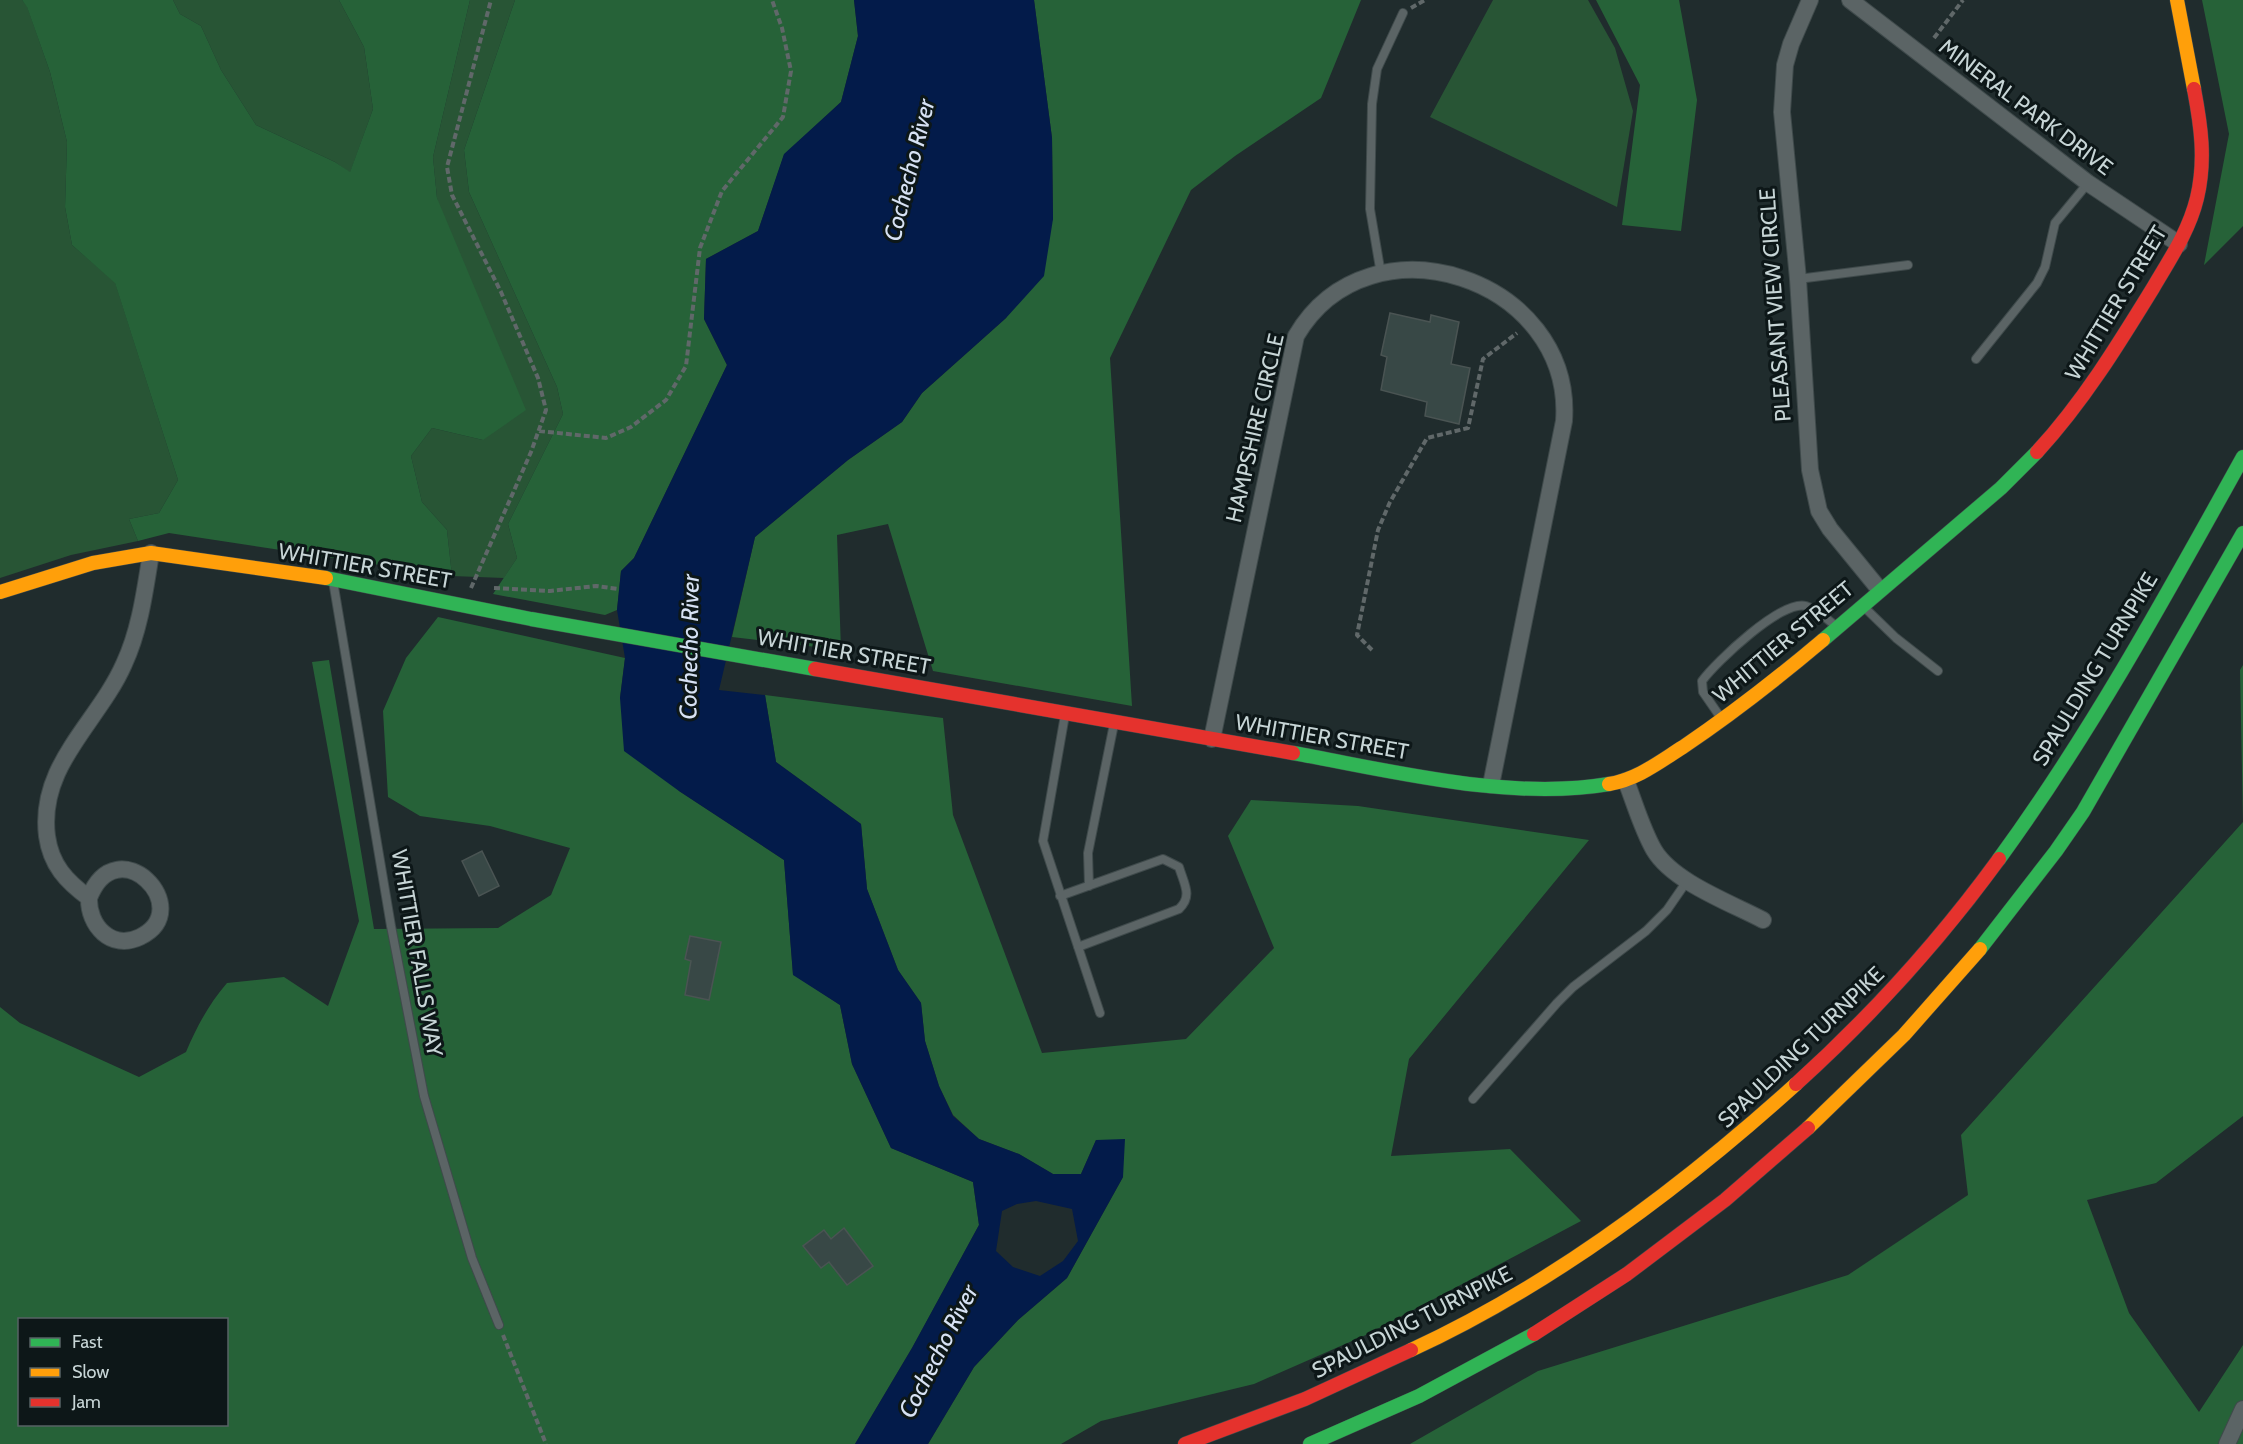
<svg xmlns="http://www.w3.org/2000/svg" width="2243" height="1444" viewBox="0 0 2243 1444" font-family="Cabin,sans-serif">
  <style>
    .green { fill: #285535 }
    .forest { fill: #266238; fill-rule: evenodd }
    .water { fill: #031b4a; fill-rule: evenodd }
    .building { fill: #384846; stroke: #4a5453; stroke-width: 1.5 }
    .lines { fill: none; stroke-linecap: round; stroke-linejoin: round }
    .lane-casing { stroke: #3f4a4b; stroke-width: 10 }
    .street-casing { stroke: #3f4a4b; stroke-width: 18 }
    .fast-casing { stroke: #3f4a4b; stroke-width: 15 }
    .slow-casing { stroke: #3f4a4b; stroke-width: 15 }
    .jam-casing { stroke: #3f4a4b; stroke-width: 15 }
    .path { stroke: #606869; stroke-width: 4; stroke-dasharray: 6 3; stroke-linecap: butt }
    .lane { stroke: #5b6465; stroke-width: 8 }
    .street { stroke: #5b6465; stroke-width: 16 }
    .fast { stroke: #30b455; stroke-width: 14 }
    .slow { stroke: #ff9f0a; stroke-width: 14 }
    .jam { stroke: #e5322d; stroke-width: 14 }
    .labels { text-anchor: middle; dominant-baseline: central; stroke-width: 6; stroke-linejoin: round; paint-order: stroke }
    .street-label { font-size: 22px; fill: #c7d5d6; stroke: #0d1718 }
    .water-label { font-size: 24px; font-style: italic; fill: #d7e2f4; stroke: #0d1718 }
  </style>
  <rect width="100%" height="100%" fill="#202c2d"/>
  <path class="green" d="M0,0H22L27,6L50,72L67,142L65,207L72,245L115,282L178,480L159,513L129,519L138,541L71,555L0,578Z
    M173,0H339L364,47L373,109L350,173L335,162L256,125L221,70L201,26L180,14Z
    M470,0H515L464,150L469,192L557,387L563,414L508,524L517,558L504,578L452,576L447,530L422,502L411,456L432,428L483,440L437,198L433,157Z
    M1493,0H1588L1615,48L1633,111L1617,207L1430,117Z"/>
  <path class="forest" d="M22,0H173L180,14L201,26L221,70L256,125L335,162L350,172L373,109L364,47L339,0H470L433,157L437,198L526,410L483,440L432,428L411,456L422,502L447,530L452,576L169,533L138,541L129,519L159,513L178,480L115,283L72,245L65,207L67,142L50,72L27,7Z
    M515,0H854L858,36L841,102L784,155L758,231L706,259L704,319L727,365L634,558L621,571L617,610L605,615L493,594L517,558L508,524L563,414L557,387L469,192L464,150Z
    M1034,0H1361L1321,98L1235,156L1191,190L1110,358L1132,706L933,671L888,524L837,535L841,650L732,637L755,537L848,460L902,422L922,393L1006,318L1053,219L1052,138Z
    M1596,0H1679L1697,100L1681,231L1622,225L1640,85Z
    M2202,0H2243V226L2204,265L2229,134Z
    M438,617L625,658L620,698L679,791L784,860L793,974L840,1005L852,1064L891,1148L973,1182L979,1225L912,1348L855,1444H0V1007L20,1023L139,1077L186,1052C197,1026 209,1004 227,983L284,977L328,1006L359,921L312,662L329,660L374,929L498,928L551,895L570,848L490,826L420,816L388,797L383,711L406,658ZM20,1320H226V1424H20Z
    M2243,665V1116L2156,1183L2087,1200L2129,1313L2199,1412L2243,1345V1444H1410L1538,1371L1848,1275L1968,1195L1961,1135L2243,822L2240,670Z
    M765,695L943,718L953,815L1042,1053L1186,1039L1274,948L1228,836L1251,800L1358,806L1589,840L1409,1059L1391,1156L1510,1149L1581,1221L1368,1334L1254,1384L1101,1421L1061,1444H928L974,1367L1018,1320L1067,1278L1123,1177L1096,1140L1081,1174H1053L1019,1154L979,1139L953,1115L939,1086L925,1041L921,1003L898,970L867,889L861,824L776,762Z"/>
  <path class="water" d="M854,0H1034L1052,138L1053,219L1044,276L1006,318L922,393L902,422L848,460L755,537L719,690L765,695L776,762L861,824L867,889L898,970L921,1003L925,1041L939,1086L953,1116L979,1139L1019,1154L1053,1174H1081L1096,1140L1125,1139L1123,1177L1067,1278L1018,1320L974,1367L928,1444H855L912,1348L979,1225L973,1182L891,1148L852,1064L840,1005L793,975L784,860L679,791L624,751L620,698L625,658L617,610L621,571L634,558L727,365L704,319L706,259L758,231L784,154L841,102L858,36ZM1036,1201L1072,1209L1078,1241L1063,1261L1040,1276L1013,1267L996,1251L1002,1211L1017,1204Z"/>
  <path class="building" d="M1390,313L1430,322L1431,315L1459,322L1451,364L1470,368L1459,424L1425,416L1427,402L1381,390L1387,357L1381,355Z
    M482,851L499,886L479,896L462,861Z
    M690,936L721,942L709,1000L685,995L691,961L685,959Z
    M844,1228L873,1266L847,1285L829,1262L821,1268L803,1246L824,1230L831,1239Z"/>
  <g class="lines">
    <g class="lane-casing">
      <path id="lane" d="M1381,274L1370,209L1372,104L1377,69L1403,13
        M1798,279L1908,265
        M1976,359L2037,283L2045,267L2055,223L2088,183
        M333,581L391,926L424,1096L472,1258L499,1325
        M1864,607L1896,638L1938,671
        M1065,715L1043,841L1100,1013
        M1721,718L1703,692L1702,681C1716,662 1782,599 1806,606C1817,609 1828,620 1837,627
        M1089,886L1088,853L1114,724
        M1060,896L1163,859L1179,867C1184,884 1193,896 1179,909L1078,947
        M1473,1099L1557,1003L1573,987L1646,931L1667,910L1687,881"/>
    </g>
    <g class="street-casing">
      <path id="street" d="M1810,0L1791,44L1785,65L1782,112L1798,279L1810,470L1819,511L1830,529L1879,589
        M1850,0L2088,183L2179,244
        M1212,739L1296,336C1370,210 1574,279 1564,421L1491,785
        M1626,781C1635,804 1642,829 1654,850C1673,882 1731,903 1763,920
        M89,898C88,925 111,951 140,937C198,909 117,826 89,898C66,881 51,865 47,836C38,765 98,723 124,664C140,630 145,590 151,553
        M2227,1444L2243,1409"/>
    </g>
    <g class="fast-casing">
      <path id="fast" d="M326,578L531,619L815,669
        M1823,640L2001,488L2037,452
        M1293,753C1393,771 1509,801 1609,784
        M1999,859C2091,733 2167,594 2243,457
        M1980,949L2056,851L2083,812L2243,533
        M1310,1444L1419,1396L1534,1334"/>
    </g>
    <g class="slow-casing">
      <path id="slow" d="M2177,0L2194,89
        M0,592L93,563L151,553L326,578
        M1609,784C1638,779 1659,762 1683,747C1732,714 1778,678 1823,640
        M1808,1128L1904,1035L1980,949
        M1411,1350C1550,1286 1683,1186 1796,1084"/>
    </g>
    <g class="jam-casing">
      <path id="jam" d="M2037,452C2083,402 2118,345 2153,288C2170,259 2189,231 2197,198C2206,160 2201,126 2194,89
        M815,669L1293,753
        M1796,1084C1870,1017 1940,940 1999,859
        M1534,1334L1627,1274L1725,1200L1808,1128
        M1185,1444L1305,1399L1411,1350"/>
    </g>
    <path class="path" d="M1411,8L1425,0
      M1934,38L1963,0
      M539,431L606,438L631,427L666,400L686,366L700,248L722,191L783,117L791,71L782,28L772,0
      M471,588L531,452L546,410L538,378L501,292L452,195L447,167L491,0
      M494,588L550,591L596,586L619,589
      M1372,650L1357,635L1378,530L1390,502L1427,438L1468,428L1483,359L1517,333
      M503,1335L546,1444"/>
    <use href="#lane" class="lane"/>
    <use href="#street" class="street"/>
    <use href="#fast" class="fast"/>
    <use href="#slow" class="slow"/>
    <use href="#jam" class="jam"/>
  </g>
  <g class="labels">
    <g class="street-label">
      <text transform="translate(2026 107) rotate(37)">MINERAL PARK DRIVE</text>
      <text transform="translate(2116 303) rotate(-59)">WHITTIER STREET</text>
      <text transform="translate(1775 305) rotate(-94)">PLEASANT VIEW CIRCLE</text>
      <text transform="translate(1255 428) rotate(-77)">HAMPSHIRE CIRCLE</text>
      <text transform="translate(365 566) rotate(10)">WHITTIER STREET</text>
      <text transform="translate(1783 642) rotate(-40)">WHITTIER STREET</text>
      <text transform="translate(844 652) rotate(10)">WHITTIER STREET</text>
      <text transform="translate(2095 669) rotate(-59)">SPAULDING TURNPIKE</text>
      <text transform="translate(1322 737) rotate(10)">WHITTIER STREET</text>
      <text transform="translate(417 953) rotate(80)">WHITTIER FALLS WAY</text>
      <text transform="translate(1801 1047) rotate(-44)">SPAULDING TURNPIKE</text>
      <text transform="translate(1412 1322) rotate(-27)">SPAULDING TURNPIKE</text>
    </g>
    <g class="water-label">
      <text transform="translate(909 170) rotate(-76)">Cochecho River</text>
      <text transform="translate(689 647) rotate(-89)">Cochecho River</text>
      <text transform="translate(938 1351) rotate(-63)">Cochecho River</text>
    </g>
  </g>
  <rect x="18" y="1318" width="210" height="108" fill="#0d1718" stroke="#576364" stroke-width="1.5"/>
  <rect x="30" y="1338" width="30" height="9" fill="#30b455" stroke="#576364" stroke-width="1.5"/>
  <text x="72" y="1348" font-size="18" fill="#c7d5d6">Fast</text>
  <rect x="30" y="1368" width="30" height="9" fill="#ff9f0a" stroke="#576364" stroke-width="1.5"/>
  <text x="72" y="1378" font-size="18" fill="#c7d5d6">Slow</text>
  <rect x="30" y="1398" width="30" height="9" fill="#e5322d" stroke="#576364" stroke-width="1.5"/>
  <text x="72" y="1408" font-size="18" fill="#c7d5d6">Jam</text>
</svg>
